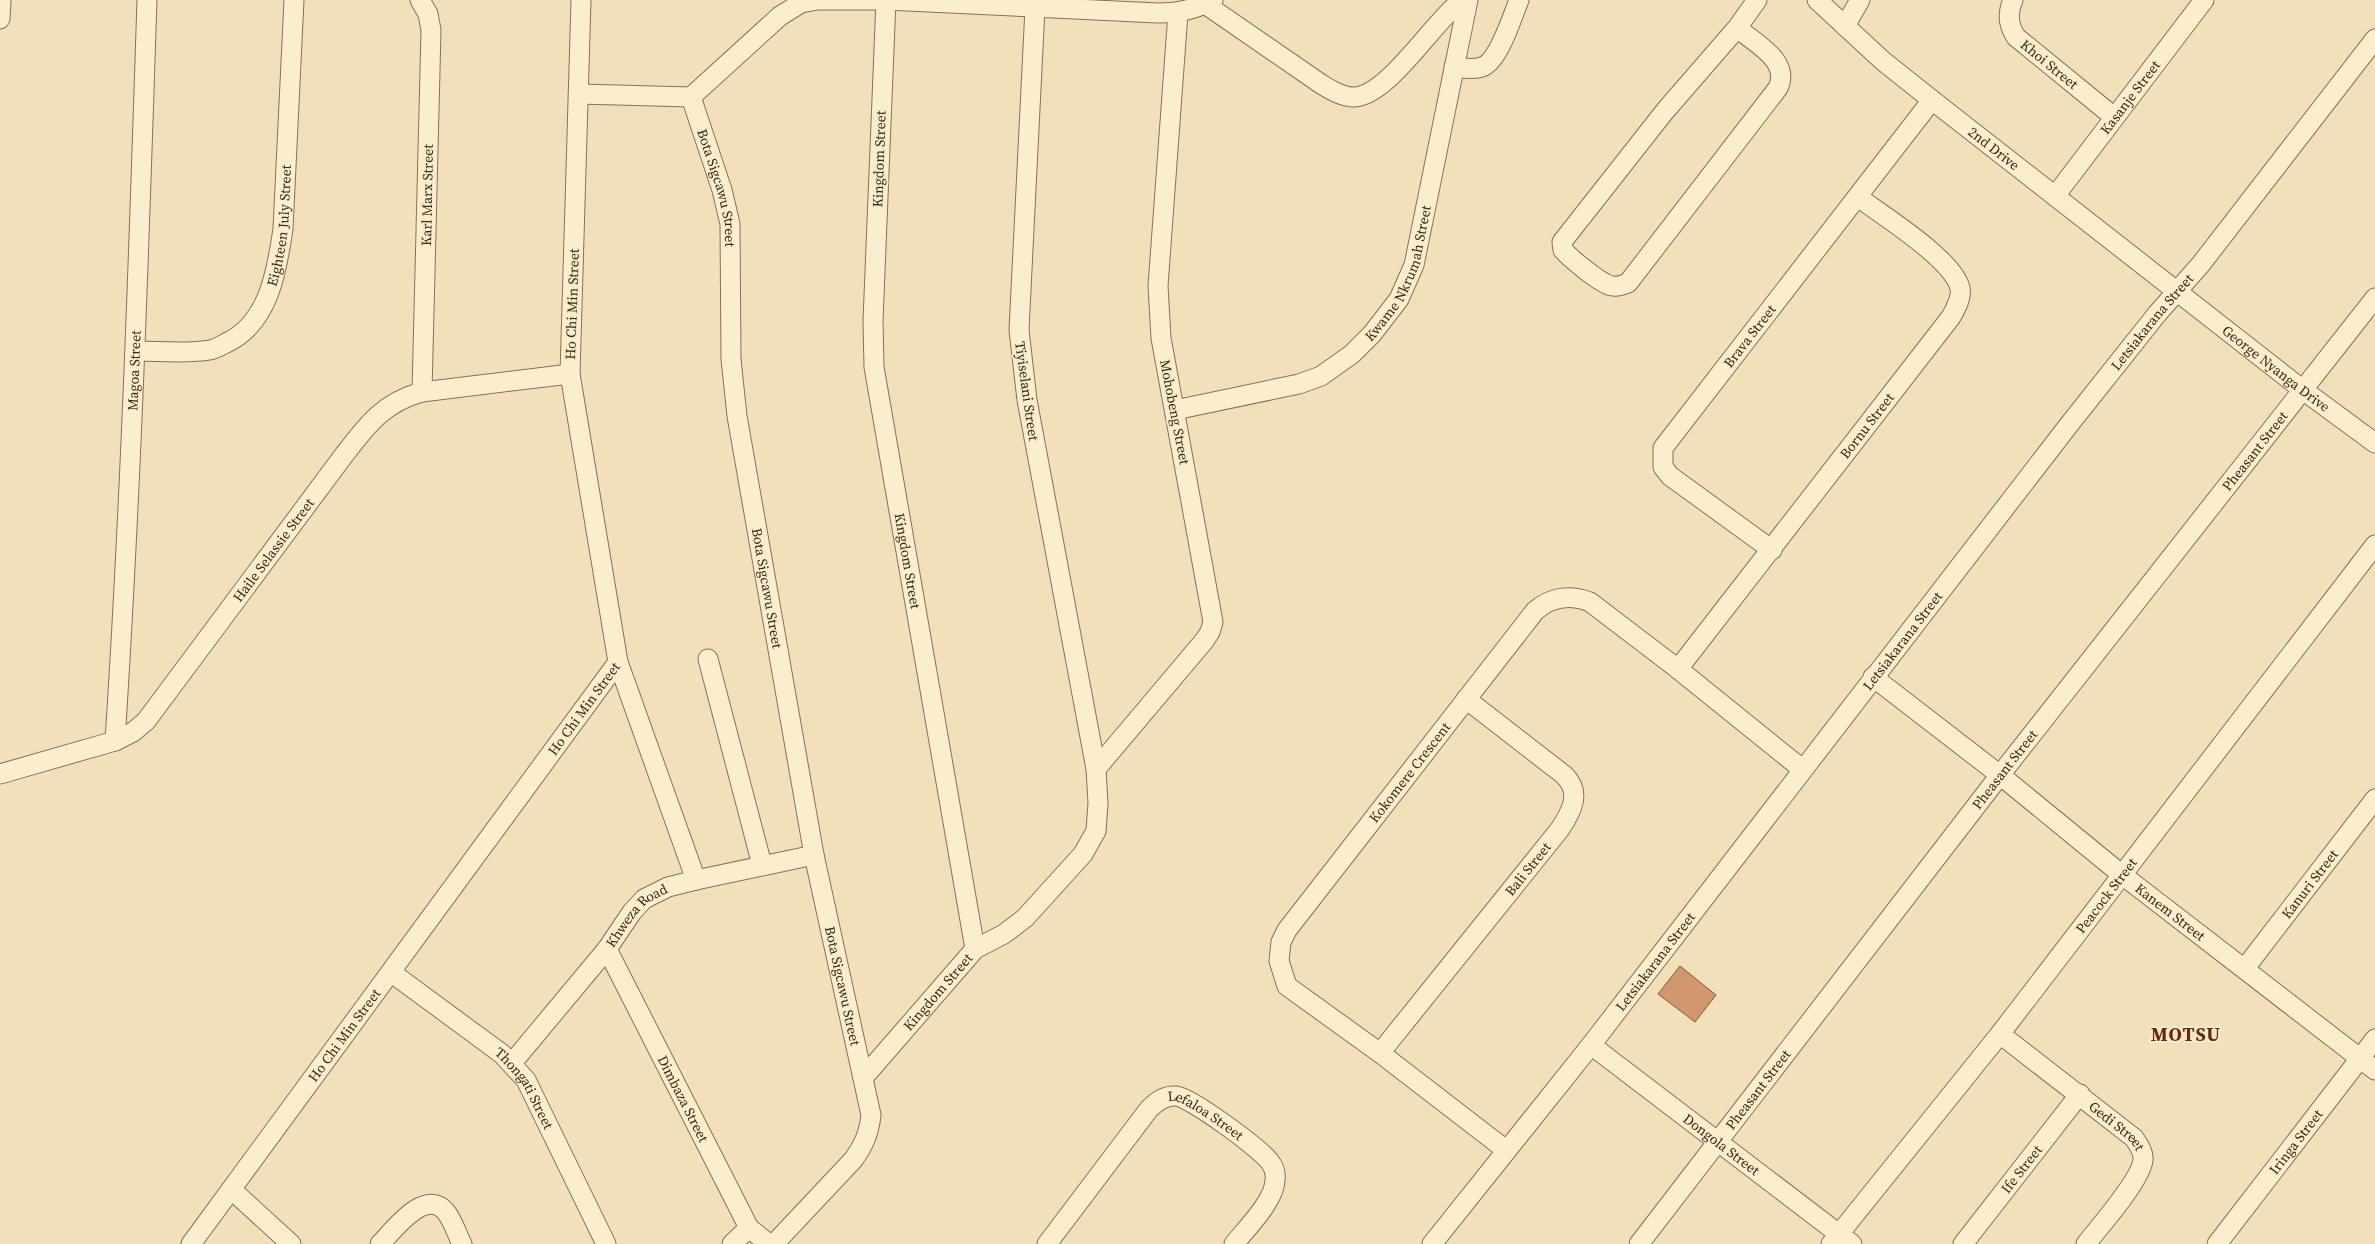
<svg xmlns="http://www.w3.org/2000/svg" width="2375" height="1244" viewBox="0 0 2375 1244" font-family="'Source Serif 4',serif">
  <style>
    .building { fill: #d2976d; stroke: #895838 }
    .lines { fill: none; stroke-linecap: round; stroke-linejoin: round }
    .minor-casing { stroke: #897053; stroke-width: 21 }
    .minor { stroke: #fbeece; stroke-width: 19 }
    .labels { text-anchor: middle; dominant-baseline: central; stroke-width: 4; stroke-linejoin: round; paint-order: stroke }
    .street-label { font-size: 14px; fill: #36281a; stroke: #f8ebca }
    .district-label { font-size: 19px; font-weight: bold; letter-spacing: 1px; fill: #662716; stroke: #f8ebca }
  </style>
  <rect width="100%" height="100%" fill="#f1e1ba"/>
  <path class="building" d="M1680,966L1716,995L1695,1022L1658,994Z"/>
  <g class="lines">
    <g class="minor-casing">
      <g id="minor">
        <path d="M420,0L428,14L431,30L422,392"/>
        <path d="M581,0L570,374L618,662L696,880"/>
        <path id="s1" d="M886,0L873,321L874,367L975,949"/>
        <path id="s2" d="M1817,0L1883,61L1932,100L2303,390L2375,443"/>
        <path id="s3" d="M2013,0C2007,13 2008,25 2016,37L2114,117"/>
        <path d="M1205,4L1321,84C1331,90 1342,97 1354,97C1388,96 1433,22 1462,0"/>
        <path d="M0,19L1,0"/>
        <path d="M1845,26L1860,0"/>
        <path d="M1737,28C1755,43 1791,61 1778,88L1628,283C1623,285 1618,287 1612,286C1601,284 1571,259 1563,250L1562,242L1665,111L1737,28L1757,0"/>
        <path d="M1454,67C1463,68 1473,70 1482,67C1499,61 1512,17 1519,0"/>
        <path d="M579,94L691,97L780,16L801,3L818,0H886L1158,13C1178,13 1195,10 1213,0"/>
        <path id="s4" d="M691,97L722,190L730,224L731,359L737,416L814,855L871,1115C869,1133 864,1145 853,1160L774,1244"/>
        <path id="s5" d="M2055,196L2204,0"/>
        <path id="s6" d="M136,351C160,351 186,354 210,350C216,349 222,345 228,342C269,322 277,270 283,229L294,0"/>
        <path id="s7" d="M1175,410L1299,384L1321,376L1352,354L1372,334L1399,299L1414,265L1468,0"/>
        <path id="s8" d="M1772,550L1670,476L1663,467V448L1932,100"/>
        <path d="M708,659L762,865"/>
        <path id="s9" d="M1678,669L1951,317C1956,308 1962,298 1960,288C1953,259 1883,216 1858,197"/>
        <path id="s10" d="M1873,677L2000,775L2121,874L2375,1070"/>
        <path id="s11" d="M115,741C131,494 139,247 147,0"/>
        <path d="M1096,769L1204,641L1210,632L1213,622L1161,338L1158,286L1178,13"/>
        <path id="s12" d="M0,774L115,741L133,732L146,721L344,455C367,425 384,402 422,392L570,374"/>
        <path id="s13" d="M607,949L749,1228L769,1244"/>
        <path id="s14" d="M2245,968L2375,799"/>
        <path id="s15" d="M392,973L502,1054L526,1080L606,1244"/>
        <path id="s16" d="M2000,1034L2134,1138C2138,1144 2144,1152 2143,1160C2141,1180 2100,1226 2086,1244"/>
        <path id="s17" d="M1591,1045L1852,1244"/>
        <path id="s18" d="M1380,1053L1560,829C1572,811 1582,792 1564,775L1466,699"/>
        <path id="s19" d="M512,1063L607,949L632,912L644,899L668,887L696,880L814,855"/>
        <path id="s20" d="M863,1078L975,949L1004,934L1025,918L1083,854L1096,831L1098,803L1096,769L1027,400L1019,330L1035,8"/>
        <path id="s21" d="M1506,1150L1380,1053L1287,986L1279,961L1281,942L1287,930L1535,611C1551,597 1570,594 1590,602L1678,669L1802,769"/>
        <path d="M232,1190L291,1244"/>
        <path id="s22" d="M191,1244L618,662"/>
        <path d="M380,1244C394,1230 425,1187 446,1212C453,1221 457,1234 462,1244"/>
        <path d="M732,1244L749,1228"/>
        <path id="s23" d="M1047,1244L1149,1109C1157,1101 1165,1095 1176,1096C1190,1097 1261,1149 1270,1162C1274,1167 1276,1173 1275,1180C1275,1200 1247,1228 1234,1244"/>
        <path id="s24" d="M1432,1244L1591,1045L2068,426L2157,314L2201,264L2375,39"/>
        <path id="s25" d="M1639,1244L2000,775L2375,298"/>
        <path id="s26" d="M1831,1244L2000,1034L2375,545"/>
        <path id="s27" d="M1963,1244L2080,1094"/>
        <path id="s28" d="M2217,1244L2375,1039"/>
      </g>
    </g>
    <use href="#minor" class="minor"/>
  </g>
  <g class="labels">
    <g class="street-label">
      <text stroke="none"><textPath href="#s3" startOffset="82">Khoi Street</textPath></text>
      <text stroke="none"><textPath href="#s5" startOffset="124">Kasanje Street</textPath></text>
      <text stroke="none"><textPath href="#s2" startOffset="231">2nd Drive</textPath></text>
      <text transform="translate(879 159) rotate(-88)">Kingdom Street</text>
      <text stroke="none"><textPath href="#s4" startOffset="95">Bota Sigcawu Street</textPath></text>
      <text transform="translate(427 195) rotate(-89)">Karl Marx Street</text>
      <text stroke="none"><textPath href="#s6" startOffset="228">Eighteen July Street</textPath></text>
      <text stroke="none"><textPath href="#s7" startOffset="284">Kwame Nkrumah Street</textPath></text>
      <text transform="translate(572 304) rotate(-88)">Ho Chi Min Street</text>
      <text stroke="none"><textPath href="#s24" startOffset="1170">Letsiakarana Street</textPath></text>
      <text stroke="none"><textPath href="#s8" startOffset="298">Brava Street</textPath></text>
      <text stroke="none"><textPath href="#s2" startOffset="589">George Nyanga Drive</textPath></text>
      <text stroke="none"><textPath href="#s11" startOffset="371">Magoa Street</textPath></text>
      <text transform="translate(1027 391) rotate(82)">Tiyiselani Street</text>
      <text transform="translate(1175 412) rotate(79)">Mohobeng Street</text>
      <text stroke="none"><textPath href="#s9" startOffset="308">Bornu Street</textPath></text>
      <text stroke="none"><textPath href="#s25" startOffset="1004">Pheasant Street</textPath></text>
      <text stroke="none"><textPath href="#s12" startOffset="370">Haile Selassie Street</textPath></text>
      <text stroke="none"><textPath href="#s1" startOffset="564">Kingdom Street</textPath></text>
      <text stroke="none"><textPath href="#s4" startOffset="500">Bota Sigcawu Street</textPath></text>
      <text stroke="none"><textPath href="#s24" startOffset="765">Letsiakarana Street</textPath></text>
      <text stroke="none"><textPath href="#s22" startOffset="664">Ho Chi Min Street</textPath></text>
      <text stroke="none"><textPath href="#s25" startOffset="599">Pheasant Street</textPath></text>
      <text stroke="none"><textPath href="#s21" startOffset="532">Kokomere Crescent</textPath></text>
      <text stroke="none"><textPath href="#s18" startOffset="236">Bali Street</textPath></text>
      <text stroke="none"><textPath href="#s14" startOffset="106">Kanuri Street</textPath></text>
      <text stroke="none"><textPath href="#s26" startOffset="444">Peacock Street</textPath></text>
      <text stroke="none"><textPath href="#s10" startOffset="379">Kanem Street</textPath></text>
      <text stroke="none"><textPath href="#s19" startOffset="194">Khweza Road</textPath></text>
      <text stroke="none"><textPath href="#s24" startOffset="360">Letsiakarana Street</textPath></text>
      <text stroke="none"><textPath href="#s4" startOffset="905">Bota Sigcawu Street</textPath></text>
      <text stroke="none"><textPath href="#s20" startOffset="114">Kingdom Street</textPath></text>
      <text stroke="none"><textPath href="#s22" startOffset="259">Ho Chi Min Street</textPath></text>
      <text stroke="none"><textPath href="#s15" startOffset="178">Thongati Street</textPath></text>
      <text stroke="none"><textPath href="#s25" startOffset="195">Pheasant Street</textPath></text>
      <text stroke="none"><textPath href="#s13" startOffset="168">Dimbaza Street</textPath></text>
      <text stroke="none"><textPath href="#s23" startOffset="235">Lefaloa Street</textPath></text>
      <text stroke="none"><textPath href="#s16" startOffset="149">Gedi Street</textPath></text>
      <text stroke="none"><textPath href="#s28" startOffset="129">Iringa Street</textPath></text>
      <text stroke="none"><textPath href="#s17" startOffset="164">Dongola Street</textPath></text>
      <text stroke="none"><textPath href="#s27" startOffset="95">Ife Street</textPath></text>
    </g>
    <g class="district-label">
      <text x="2186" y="1034">MOTSU</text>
    </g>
  </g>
</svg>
